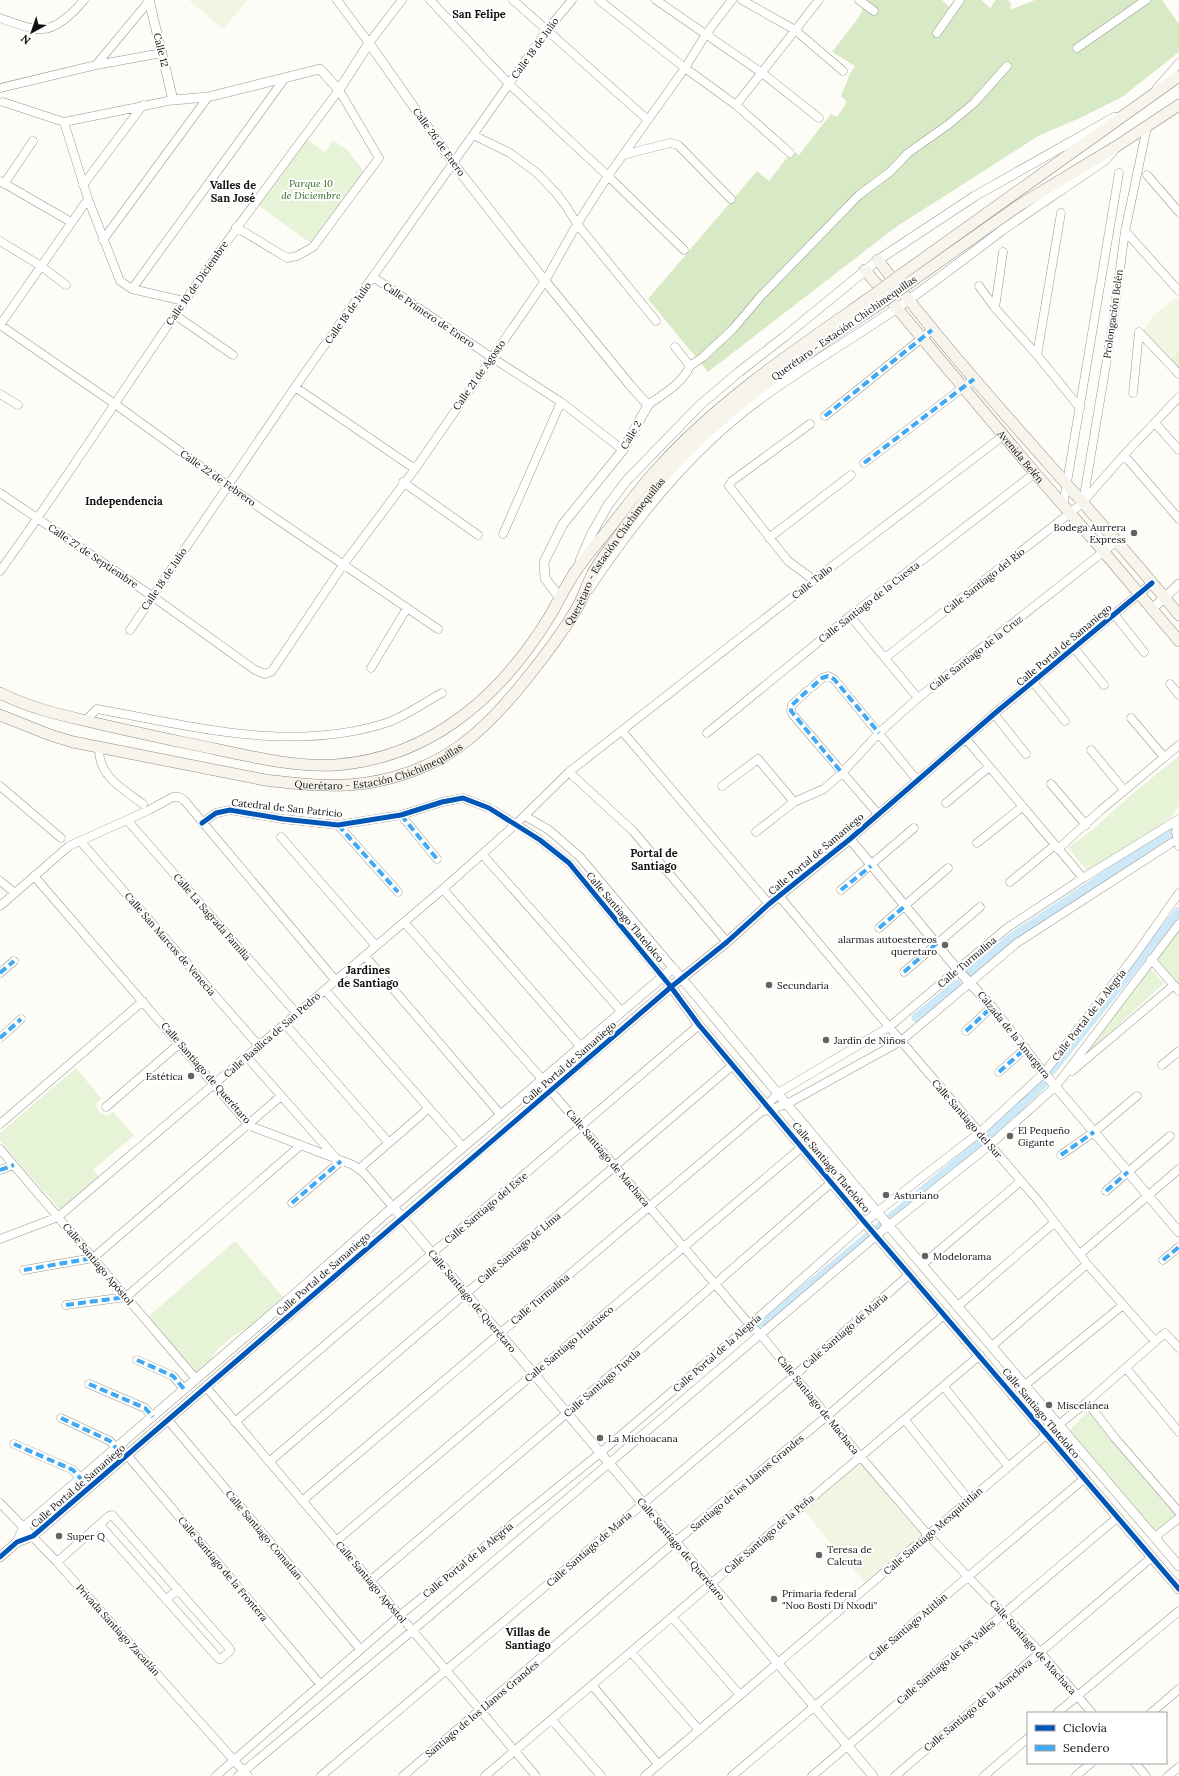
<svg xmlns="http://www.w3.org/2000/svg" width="1179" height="1776" viewBox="0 0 1179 1776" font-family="Lora,serif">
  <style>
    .green { fill: #e7f3d7 }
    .forest { fill: #d8eac5 }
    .pitch { fill: #f0f6e1 }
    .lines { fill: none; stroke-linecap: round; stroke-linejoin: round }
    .canal { stroke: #cde8f7; stroke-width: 9 }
    .minor-casing { stroke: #979795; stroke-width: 9 }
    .tertiary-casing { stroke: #979795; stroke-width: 10 }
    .secondary-casing { stroke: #8e8d8b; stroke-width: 12 }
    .minor { stroke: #fffffe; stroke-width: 8 }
    .tertiary { stroke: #fffffe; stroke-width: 9 }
    .secondary { stroke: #f6f4eb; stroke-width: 11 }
    .secondary-bridge-casing { stroke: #8e8d8b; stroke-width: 12; stroke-linecap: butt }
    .secondary-bridge { stroke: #f6f4eb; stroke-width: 11 }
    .quiet { stroke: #3fa9f5; stroke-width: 4; stroke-dasharray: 8 4; stroke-linecap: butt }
    .cycleway-casing { stroke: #fff; stroke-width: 8 }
    .cycleway { stroke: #0057b8; stroke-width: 5 }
    .poi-dot { fill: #646362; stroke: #fff; stroke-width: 1.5 }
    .labels { text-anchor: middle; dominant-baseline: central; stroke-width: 4; stroke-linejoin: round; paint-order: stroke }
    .street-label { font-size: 10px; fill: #111; stroke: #fff }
    .park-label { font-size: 10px; font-style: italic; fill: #2f6b1f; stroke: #fff }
    .poi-label { font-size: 10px; fill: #111; stroke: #fff; text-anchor: start }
    .neighbourhood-label { font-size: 11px; font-weight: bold; fill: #111; stroke: #fff }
  </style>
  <rect width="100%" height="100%" fill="#fdfcf7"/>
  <path class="green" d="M307,139L325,152L333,140L347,150L364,171L312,244L259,206Z
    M1179,349V372L1169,361Z
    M1179,756V805L1172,817L1089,873L1068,848L1092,830L1131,795Z
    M1179,932V987L1154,958Z
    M1149,967L1164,983L1077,1063Z
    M76,1068L101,1098L96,1104L99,1112L107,1116L113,1112L134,1135L93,1170L99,1176L60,1210L0,1141V1133Z
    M235,1241L285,1299L252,1326L233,1336L217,1350L209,1362L197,1373L148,1317Z
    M1090,1410L1179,1513L1156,1533L1069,1431Z"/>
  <path class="forest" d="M867,0H942L949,7L955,0H981L990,8L996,0H1008L1011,4L1010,10L1035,0H1162L1179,24V52L1122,97L1080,118L1040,135L896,227L708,372L648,299L757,171L769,181L792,151L799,155L831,114L837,117L847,102L841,96L850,74L855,66L832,52L859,17Z"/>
  <path class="pitch" d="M189,0H248L223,29Z
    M1177,297L1179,299V348L1168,360L1141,332L1155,314Z
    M861,1461L923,1535L866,1584L803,1510Z"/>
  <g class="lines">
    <path class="canal" d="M970,972L1011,938L1174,830
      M916,1018L957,984
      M1052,1070L1179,911
      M987,1137L1047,1080
      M760,1323L804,1290L979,1144"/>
    <g class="minor-casing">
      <path id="minor" d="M337,0L369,43L402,0
        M430,0L509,84L608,176L684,250
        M513,0L648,120
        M599,0L685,68L736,105L790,153
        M656,0L762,73L819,118
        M742,0L795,30L843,71
        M859,0L874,11
        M0,18C11,22 24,27 36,29C55,32 73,13 84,0
        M937,33L960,0
        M1077,48L1146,0
        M96,65L150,0
        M0,88L96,65L162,53
        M1157,88L1179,63
        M3,102L64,122L173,100
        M736,105L819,0
        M64,122L88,199L120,281L132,289L184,301
        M473,135L510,153L537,173L556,193L566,206L577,224L656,321
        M623,155L670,143L678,145L731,199
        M1147,175L1179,212
        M0,181L71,222
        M4,184L33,141
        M83,185L143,105
        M1125,231L1179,291
        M103,240L208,97
        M0,241L41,266L66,285
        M373,277L491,357L561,402L623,450
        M979,286L995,308L1037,355L1080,408
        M132,289L285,78
        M995,308L1003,252
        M175,315L233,355
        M0,325L115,404L228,486L438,629
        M0,325L88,199
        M1139,332L1179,374
        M1037,355L1061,213
        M690,366L703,357L733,329L760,297L859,195L891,171L908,153L949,124L974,103L1007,66
        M295,387L415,469
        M1133,393L1139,332
        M0,394L18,405
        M648,405C664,393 681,385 690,366L675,347
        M825,416L932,330
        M1155,423L1179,450
        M810,424L732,481L729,486L788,561L814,580
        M1124,455L1179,519
        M864,463L974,379
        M403,482L478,535
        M0,493L152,596L255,670L265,674L272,671L343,565L415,469L545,281L577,224L608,176L685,68L706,34L732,0
        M1083,502L1112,329L1125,231L1147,127
        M1063,506L1119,173
        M503,534L561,402
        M769,538L851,475
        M0,571C64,483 122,391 184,302C234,230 287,160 339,90L379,158L313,247L297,256L287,258L236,227
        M1114,614L1144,652
        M850,616L918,698
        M130,630L295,387L547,30L572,0
        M1074,648L1104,685
        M885,658L1080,505L1124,455L1179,397
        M371,668L407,608
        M1033,682L1065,721
        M1170,684L1179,695
        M812,687L822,678L828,676L834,679L917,780
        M807,691L792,705L791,711L793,715L878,814
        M994,714L1026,754
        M1131,718L1164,757
        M85,721L97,709C192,726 293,754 389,722C407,715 425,702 442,693
        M622,731L769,904
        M707,733L850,616L1035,473
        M966,739L1083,878
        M99,748C98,776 123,789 143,804
        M1091,750L1124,790
        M569,772L633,831L727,942
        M1051,784L1086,825
        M0,786L61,838
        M722,786L758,759L794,802
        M946,803L989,767
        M401,815L437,859
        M525,816L549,830L580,857L673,968
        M127,820L297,1014
        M1178,820L1176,832L1179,846
        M202,823L216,813L230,810L283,819L338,825L401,815L442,802L463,798L489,808L516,824L540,840L569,863L663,977
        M338,825L398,892
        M756,832L794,802L824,789L842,773L879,733L918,698L1117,541
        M281,837L376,946
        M850,839L994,714L1152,583
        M81,842L259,1046
        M977,843L1022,807
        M1058,849L1101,810L1179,745
        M482,854L622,1012
        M34,876L248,1124L253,1127L353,1165L364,1173L393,1207
        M0,881L15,893
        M1010,882L1055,845
        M443,889L581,1047
        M841,890L914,828
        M779,896L901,1041L1039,1202L1087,1264L1155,1341
        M0,906L69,846L149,810L173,797H179L184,800L336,981
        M404,922L542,1079
        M879,928L948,868
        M365,956L501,1115
        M1151,959L1179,991
        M904,972L980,907
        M0,973L14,961
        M325,990L463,1147
        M285,1024L389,1143
        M966,1031L992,1007
        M0,1038L21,1019
        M247,1057L335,1157
        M1162,1065L1179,1051
        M1072,1071L1174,985
        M999,1072L1026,1048
        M550,1090L750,1325L761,1335L860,1456L928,1535L1040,1652L1092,1713
        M106,1107L179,1044
        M765,1111L787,1104L901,1041L1017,943L1179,838
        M0,1124L143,1001
        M0,1149L196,1379
        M1061,1155L1094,1132L1137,1096
        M359,1169L429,1108
        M0,1170L14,1165
        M1106,1191L1170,1136
        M292,1203L341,1161
        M0,1239L58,1217L443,889L516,824L569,772L814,580L1003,436
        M1080,1254L1179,1169
        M1163,1260L1179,1247
        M923,1264L1021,1181
        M24,1270L93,1258L281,1096
        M66,1305L126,1297L301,1145
        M958,1306L1054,1223
        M992,1346L1087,1264
        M137,1360L173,1376L184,1389
        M1126,1368L1179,1432
        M89,1384L145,1408L153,1417
        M1025,1385L1123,1305
        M206,1387L536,1776
        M944,1387L1008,1466
        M1087,1402L1115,1438L1179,1512
        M61,1418L110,1441L116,1448
        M168,1420L360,1649
        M905,1420L969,1500
        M235,1422L699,1025
        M14,1444L73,1470L81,1479
        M127,1455L320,1684
        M269,1462L733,1065
        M302,1501L761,1112L778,1093L889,1027L1007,928L1083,878L1179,819
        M0,1503L57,1562L248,1776
        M1155,1537L1179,1518
        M336,1541L802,1147
        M57,1562L109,1516L112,1515L230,1649V1651L221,1659H219L100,1525
        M370,1581L567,1413L832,1182
        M166,1600L178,1589
        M672,1617L740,1695
        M631,1652L699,1730
        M592,1685L658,1764
        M1057,1713L1179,1611
        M1151,1713L1179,1689
        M552,1720L601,1776
        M1135,1763L1146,1776
        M216,1776L399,1616L600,1453L750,1325L877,1212L979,1133L1044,1073L1136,954L1179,893
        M238,1776L412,1631L883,1230L990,1145L1056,1086L1179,924
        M321,1776L794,1376L910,1274
        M403,1776L675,1542L827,1416L945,1314
        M485,1776L980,1355
        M645,1776L1047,1434L1087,1402L1165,1333L1179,1348
        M732,1776L1085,1478
        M812,1776L1118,1517
        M895,1776L1152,1557
        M984,1776L1028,1738
        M1076,1776L1091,1763
        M1168,1776L1179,1767"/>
    </g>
    <g class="tertiary-casing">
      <path id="tertiary" d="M149,0L173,100L208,97L320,69L339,90L369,43L453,163L545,281L630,385L648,405L623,450L563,524L544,562L545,578L559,597
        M580,561L591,535L608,505L627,480L700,405L739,372L784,337L878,260L975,196L1115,117
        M589,589C636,519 688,453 756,402C801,368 851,340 897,308C933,283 967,257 1001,231C1035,207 1071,184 1105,160L1114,150
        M1152,609L1179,584
        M668,983L699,1025L866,1224L1179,1589
        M393,1207L873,1776
        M17,1542L24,1527L296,1293L393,1207L673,968L877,1212L1179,1566
        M0,1557L17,1542L33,1536L550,1090L671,987L727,942L769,904L850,839L957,969L992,1007L1044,1073L1094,1132L1179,1232"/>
    </g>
    <g class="secondary-casing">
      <g id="secondary">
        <path d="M878,260C971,384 1081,495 1179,615"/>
        <path id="s1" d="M865,270L1035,473L1104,552L1179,641"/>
        <path d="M902,274L1179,76"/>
        <path d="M909,283L1018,206L1117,146L1179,105"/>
        <path d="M0,693C28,707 56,714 87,721C120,729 153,736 186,743C232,752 290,768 335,765C432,758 503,694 551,614C559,600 566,586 575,572C586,556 599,541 612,525C627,506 642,485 659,467C720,400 795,350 868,299"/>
        <path id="s2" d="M0,715L50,735L73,742L265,780C298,784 333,788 367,783C441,771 482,735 527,678C545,656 562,633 577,608C583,598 586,586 592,575C598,563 607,552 615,541C630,520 645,499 662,479C723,409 799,359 875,307"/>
      </g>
    </g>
    <use href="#minor" class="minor"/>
    <use href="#tertiary" class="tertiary"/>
    <use href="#secondary" class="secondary"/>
    <g class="secondary-bridge-casing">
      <path id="secondary-bridge" d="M868,299L902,274
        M875,307L909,283"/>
    </g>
    <use href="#secondary-bridge" class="secondary-bridge"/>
    <path class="quiet" d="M825,416L932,330
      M864,463L974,379
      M812,687L822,678L828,676L834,679L879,733
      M807,691L792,705L791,711L842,773
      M401,815L437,859
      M338,825L398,892
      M841,890L871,866
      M879,928L905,906
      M904,972L937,943
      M0,973L14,961
      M966,1031L992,1007
      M0,1038L21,1019
      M999,1072L1026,1048
      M1061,1155L1094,1132
      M0,1170L14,1165
      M1106,1191L1128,1172
      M292,1203L341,1161
      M1163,1260L1179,1247
      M24,1270L93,1258
      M66,1305L126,1297
      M137,1360L173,1376L184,1389
      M89,1384L145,1408L153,1417
      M61,1418L110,1441L116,1448
      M14,1444L73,1470L81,1479"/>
    <g class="cycleway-casing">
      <path id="cycleway" d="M202,823L216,813L230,810L283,819L338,825L401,815L442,802L463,798L489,808L540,840L569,863L671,987L699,1025L866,1224L1179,1589
        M0,1557L17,1542L33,1536L671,987L727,942L769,904L850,839L994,714L1152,583"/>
    </g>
    <use href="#cycleway" class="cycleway"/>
  </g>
  <g class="poi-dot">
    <circle cx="1134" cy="533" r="4"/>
    <circle cx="945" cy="945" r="4"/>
    <circle cx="769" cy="985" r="4"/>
    <circle cx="826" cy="1040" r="4"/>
    <circle cx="191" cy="1076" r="4"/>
    <circle cx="1010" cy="1136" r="4"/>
    <circle cx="886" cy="1195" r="4"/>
    <circle cx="925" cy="1256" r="4"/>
    <circle cx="1049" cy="1405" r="4"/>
    <circle cx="600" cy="1438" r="4"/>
    <circle cx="59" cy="1536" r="4"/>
    <circle cx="819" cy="1555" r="4"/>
    <circle cx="774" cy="1599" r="4"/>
  </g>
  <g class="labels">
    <g class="street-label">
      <text transform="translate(535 48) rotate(-54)">Calle 18 de Julio</text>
      <text transform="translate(161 50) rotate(76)">Calle 12</text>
      <text transform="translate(439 142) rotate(54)">Calle 26 de Enero</text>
      <text transform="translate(197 283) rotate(-55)">Calle 10 de Diciembre</text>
      <text transform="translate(348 313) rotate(-55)">Calle 18 de Julio</text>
      <text transform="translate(1113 314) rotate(-82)">Prolongación Belén</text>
      <text transform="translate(429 315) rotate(34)">Calle Primero de Enero</text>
      <text transform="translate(844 328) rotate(-35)">Querétaro - Estación Chichimequillas</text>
      <text transform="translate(479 375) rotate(-55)">Calle 21 de Agosto</text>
      <text transform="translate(631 435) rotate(-60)">Calle 2</text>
      <text stroke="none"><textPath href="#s1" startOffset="243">Avenida Belén</textPath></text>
      <text transform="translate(218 478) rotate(35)">Calle 22 de Febrero</text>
      <text stroke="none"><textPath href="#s2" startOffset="727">Querétaro - Estación Chichimequillas</textPath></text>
      <text transform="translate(93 556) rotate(34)">Calle 27 de Septiembre</text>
      <text transform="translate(164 579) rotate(-56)">Calle 18 de Julio</text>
      <text transform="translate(984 581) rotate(-38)">Calle Santiago del Río</text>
      <text transform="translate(812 582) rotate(-38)">Calle Tallo</text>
      <text transform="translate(869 602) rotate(-38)">Calle Santiago de la Cuesta</text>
      <text transform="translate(1064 645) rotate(-40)">Calle Portal de Samaniego</text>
      <text transform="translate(976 653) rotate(-38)">Calle Santiago de la Cruz</text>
      <text stroke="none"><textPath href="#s2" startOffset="391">Querétaro - Estación Chichimequillas</textPath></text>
      <text transform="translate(287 808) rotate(6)">Catedral de San Patricio</text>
      <text transform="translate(816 854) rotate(-40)">Calle Portal de Samaniego</text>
      <text transform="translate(212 917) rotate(49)">Calle La Sagrada Familia</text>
      <text transform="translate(625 917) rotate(50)">Calle Santiago Tlatelolco</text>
      <text transform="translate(170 944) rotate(49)">Calle San Marcos de Venecia</text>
      <text transform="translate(967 962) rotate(-40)">Calle Turmalina</text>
      <text transform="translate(1089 1015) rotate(-52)">Calle Portal de la Alegría</text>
      <text transform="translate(272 1035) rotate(-41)">Calle Basílica de San Pedro</text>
      <text transform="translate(1014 1035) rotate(51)">Calzada de la Amargura</text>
      <text transform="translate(569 1063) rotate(-41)">Calle Portal de Samaniego</text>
      <text transform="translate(206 1073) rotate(49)">Calle Santiago de Querétaro</text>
      <text transform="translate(967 1119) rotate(49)">Calle Santiago del Sur</text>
      <text transform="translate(608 1158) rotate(50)">Calle Santiago de Machaca</text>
      <text transform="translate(831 1167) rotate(50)">Calle Santiago Tlatelolco</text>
      <text transform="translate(486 1208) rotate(-40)">Calle Santiago del Este</text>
      <text transform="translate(519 1248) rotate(-40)">Calle Santiago de Lima</text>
      <text transform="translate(98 1264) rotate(50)">Calle Santiago Apóstol</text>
      <text transform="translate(323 1274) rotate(-41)">Calle Portal de Samaniego</text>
      <text transform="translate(540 1299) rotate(-40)">Calle Turmalina</text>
      <text transform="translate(472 1301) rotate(50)">Calle Santiago de Querétaro</text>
      <text transform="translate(845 1331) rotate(-41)">Calle Santiago de María</text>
      <text transform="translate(569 1344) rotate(-40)">Calle Santiago Huatusco</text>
      <text transform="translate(717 1353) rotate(-41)">Calle Portal de la Alegría</text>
      <text transform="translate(602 1383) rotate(-41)">Calle Santiago Tuxtla</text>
      <text transform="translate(818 1405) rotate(51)">Calle Santiago de Machaca</text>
      <text transform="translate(1041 1413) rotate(50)">Calle Santiago Tlatelolco</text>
      <text transform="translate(747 1483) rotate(-40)">Santiago de los Llanos Grandes</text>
      <text transform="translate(78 1486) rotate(-41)">Calle Portal de Samaniego</text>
      <text transform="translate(933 1531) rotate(-41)">Calle Santiago Mexquititlán</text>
      <text transform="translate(769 1534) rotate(-41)">Calle Santiago de la Peña</text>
      <text transform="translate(264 1535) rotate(50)">Calle Santiago Comatlan</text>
      <text transform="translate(589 1549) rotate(-41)">Calle Santiago de María</text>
      <text transform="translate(681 1549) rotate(50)">Calle Santiago de Querétaro</text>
      <text transform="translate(468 1560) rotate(-39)">Calle Portal de la Alegría</text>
      <text transform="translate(223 1569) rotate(50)">Calle Santiago de la Frontera</text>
      <text transform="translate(371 1582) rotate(50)">Calle Santiago Apóstol</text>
      <text transform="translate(908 1627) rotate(-40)">Calle Santiago Atitlán</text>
      <text transform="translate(118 1630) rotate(48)">Privada Santiago Zacatlán</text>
      <text transform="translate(1033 1647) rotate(48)">Calle Santiago de Machaca</text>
      <text transform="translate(946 1662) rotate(-40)">Calle Santiago de los Valles</text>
      <text transform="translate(978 1705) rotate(-40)">Calle Santiago de la Monclova</text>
      <text transform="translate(482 1709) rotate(-40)">Santiago de los Llanos Grandes</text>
    </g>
    <g class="park-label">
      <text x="311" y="183">Parque 10<tspan x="311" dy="12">de Diciembre</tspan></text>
    </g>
    <g class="poi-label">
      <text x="1126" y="527" text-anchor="end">Bodega Aurrera<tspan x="1126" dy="12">Express</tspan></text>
      <text x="937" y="939" text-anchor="end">alarmas autoestereos<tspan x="937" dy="12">queretaro</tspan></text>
      <text x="777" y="985">Secundaria</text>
      <text x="834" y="1040">Jardín de Niños</text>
      <text x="183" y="1076" text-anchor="end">Estética</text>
      <text x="1018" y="1130">El Pequeño<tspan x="1018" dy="12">Gigante</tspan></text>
      <text x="894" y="1195">Asturiano</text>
      <text x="933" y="1256">Modelorama</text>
      <text x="1057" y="1405">Miscelánea</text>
      <text x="608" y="1438">La Michoacana</text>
      <text x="67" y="1536">Super Q</text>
      <text x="827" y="1549">Teresa de<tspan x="827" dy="12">Calcuta</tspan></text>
      <text x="782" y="1593">Primaria federal<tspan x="782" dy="12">"Noo Bosti Di Nxodi"</tspan></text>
    </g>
    <g class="neighbourhood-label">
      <text x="479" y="14">San Felipe</text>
      <text x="233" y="185">Valles de<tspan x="233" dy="13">San José</tspan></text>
      <text x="124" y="501">Independencia</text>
      <text x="654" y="853">Portal de<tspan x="654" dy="13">Santiago</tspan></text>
      <text x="368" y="970">Jardines<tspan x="368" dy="13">de Santiago</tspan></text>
      <text x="528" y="1632">Villas de<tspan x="528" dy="13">Santiago</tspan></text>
    </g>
  </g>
  <rect x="1027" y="1712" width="140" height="52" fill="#ffffff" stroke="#a0a0a0"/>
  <rect x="1035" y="1725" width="20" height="6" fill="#0057b8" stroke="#a0a0a0"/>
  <text x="1063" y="1732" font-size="12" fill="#111111">Ciclovía</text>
  <rect x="1035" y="1745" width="20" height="6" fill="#3fa9f5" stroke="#a0a0a0"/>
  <text x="1063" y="1752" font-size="12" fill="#111111">Sendero</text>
  <g transform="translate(32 32) rotate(220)" stroke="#ffffff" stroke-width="3" paint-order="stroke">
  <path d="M0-3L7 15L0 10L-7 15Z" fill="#111111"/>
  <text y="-6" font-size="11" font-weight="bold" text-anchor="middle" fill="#111111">N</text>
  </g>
</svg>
